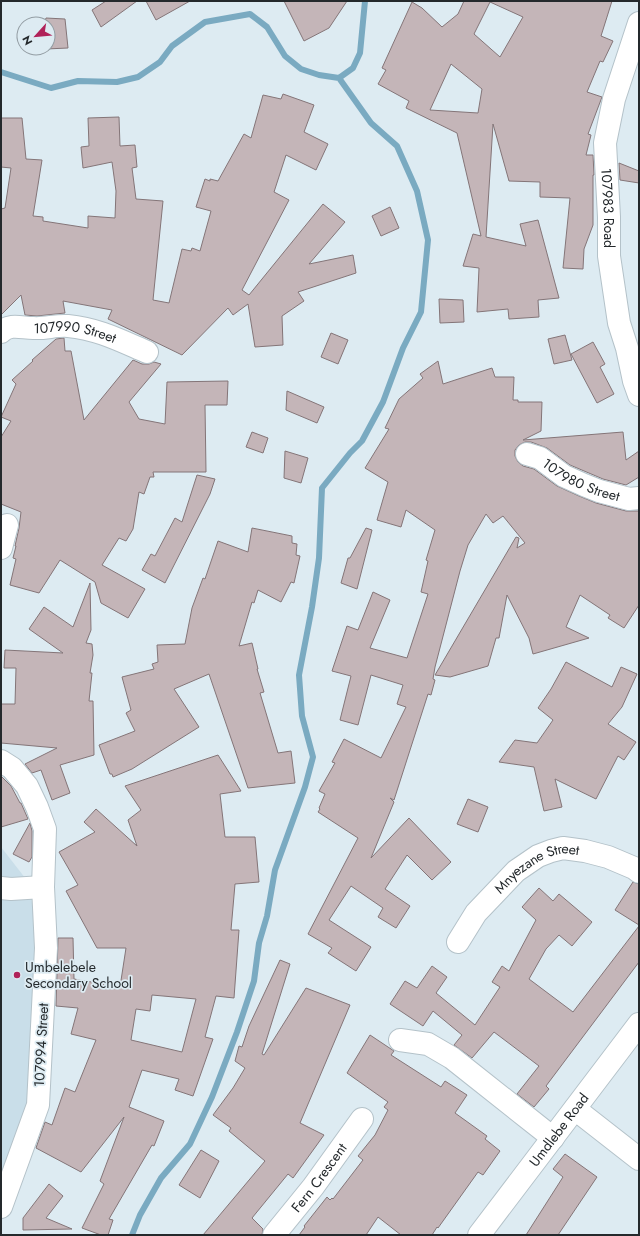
<svg xmlns="http://www.w3.org/2000/svg" width="640" height="1236" viewBox="0 0 640 1236" font-family="Jost,sans-serif">
  <style>
    .built { fill: #c9dee9 }
    .lines { fill: none; stroke-linecap: round; stroke-linejoin: round }
    .stream { stroke: #7aaac1; stroke-width: 6 }
    .building { fill: #c4b5b8; stroke: #847578; fill-rule: evenodd }
    .street-casing { stroke: #b4c2c9; stroke-width: 24 }
    .street { stroke: #fff; stroke-width: 22 }
    .poi-dot { fill: #b02259; stroke: #ddebf2; stroke-width: 1.5 }
    .labels { text-anchor: middle; dominant-baseline: central; stroke-width: 3.5; stroke-linejoin: round; paint-order: stroke }
    .street-label { font-size: 14px; fill: #24292c; stroke: #ddebf2 }
    .poi-label { font-size: 14px; fill: #24292c; stroke: #ddebf2; text-anchor: start }
  </style>
  <rect width="100%" height="100%" fill="#ddebf2"/>
  <path class="built" d="M1,847L29,883L35,923L33,1027L30,1101L1,1189Z"/>
  <g class="lines">
    <path class="stream" d="M1,72L51,88L78,81L117,82L138,77L160,62L172,46L205,22L250,14L267,27L285,56L301,69L319,75L339,78L353,68L360,53L365,1
      M132,1235L140,1215L161,1178L190,1144L212,1097L237,1032L254,981L259,943L267,916L275,870L305,787L313,757L302,716L299,675L312,607L319,558L322,488L350,453L362,441L383,402L403,348L421,312L428,240L417,191L397,146L371,123L339,78"/>
  </g>
  <path class="building" d="M106,1H137L101,27L92,10Z
    M146,1H190L156,20Z
    M284,1H347L329,28L304,41Z
    M464,1H612L601,36L613,41L603,62L600,61L587,92L602,97L588,134L591,135L586,155H593L594,175H593V225L584,249L583,269L563,268L570,198L540,197V182L509,181L493,124L486,237L526,246L520,224L538,220L559,298L538,300L539,317L509,319L508,309L477,312L479,268L463,266L473,234L481,236L457,133L406,108L409,101L378,84L386,70L382,68L412,2L422,8L442,27L458,14ZM490,2L523,17L500,57L474,34ZM451,64L482,89L478,113L430,110Z
    M46,18L65,19L68,48L46,49V48H48V24H44Z
    M283,94L314,105L304,132L328,144L316,170L286,155L274,192L289,200L242,290L249,295L323,204L345,222L309,264L353,255L356,273L298,292L304,301L282,316L283,345L255,347L248,304L233,315L228,308L182,355L108,319L112,310L63,301L65,313L37,316L25,315L21,295L1,315V209L5,208L11,168L1,167V118H22L26,159L42,160L33,216L43,217V221L88,228V216L115,218L116,191L112,162L83,168L81,147L89,146L88,118L119,117L120,146L135,145L137,167L132,168L136,199L163,201L153,300L169,303L182,249L191,251L192,248L200,251L211,211L196,207L205,179L210,181V179L218,181L244,134L251,138L263,95L281,99Z
    M619,163L639,171V183L620,180Z
    M390,207L399,228L381,236L372,216Z
    M439,299L463,300L464,322L440,323Z
    M331,333L348,340L338,364L321,357Z
    M565,335L572,360L554,364L548,339Z
    M64,338L65,351H71L84,420L133,360L142,364H149L154,362L161,364L129,402L139,419L165,424L167,382L228,381L227,405H205L206,472H153L154,477H150L144,494L139,492L133,529L126,541L119,538L102,565L145,589L128,618L101,603L95,582L60,560L39,593L10,585L16,559L13,558L16,546H15L19,528L21,512L1,504V437L11,421L1,417L16,384L12,380L33,361L32,360L56,339Z
    M593,342L605,364L600,367L614,394L597,403L571,354Z
    M438,361L443,384L492,368L495,377H514L513,400H518V402H542L541,431L523,440L623,432L626,460L639,451V477L626,485L603,479L570,465L547,448L531,442H525L519,445L515,450V456L518,462L523,466L534,469L557,486L579,496L596,503L626,511H639V605L624,628L608,618L610,615L580,595L566,627L589,638L533,654L529,638L507,595L499,638H496L488,666L450,677L435,675L516,537L519,538L517,548L525,543L503,516L493,523L486,514L468,545L460,571L435,667L433,679L435,680L431,695L428,694L394,800L390,798L394,802L371,858L409,818L451,862L432,880L407,855L385,889L410,906L396,928L378,917L383,908L351,886L329,920L371,947L356,971L328,953L332,948L308,934L358,838L318,812L320,809L319,808L325,794L319,791L335,763L332,762L344,739L381,758L406,707L397,704L403,685L371,675L358,725L340,720L351,676L332,671L347,626L358,630L373,592L390,600L370,648L407,658L428,594L421,592L428,561L426,560L435,530L406,510L401,527L377,520L388,482L365,468L389,429L385,428L399,399L423,378L420,374Z
    M287,391L324,407L317,423L286,410Z
    M252,432L268,438L263,453L246,447Z
    M285,451L308,458L301,483L284,478Z
    M197,475L215,479L210,494L165,583L142,570L151,554L155,556L175,518L182,522Z
    M252,528L292,536V543L297,544L296,555L300,556L294,583L291,582L281,602L258,590L254,603L252,602L239,646L252,643L258,669H257L264,692L260,693L278,753L291,751L295,783L248,788L209,674L174,689L199,727L132,769L113,777L112,774H110L99,745L135,731L126,713L131,710L122,677L154,669L152,664L158,662L157,645L185,644L192,608L203,578L205,579L218,541L248,552Z
    M366,528L372,530L357,589L341,583L348,558H350Z
    M90,583L91,630L86,643L92,644L93,655L90,673H92L89,701H93L94,755L60,765L70,793L52,800L41,770L32,773L25,764L57,748L1,743V704H15L16,668H4L5,650L63,653L29,629L44,607L73,627Z
    M566,662L612,687L621,667L637,674L622,707L608,724L636,742L624,760L618,756L596,799L555,779L562,807L544,811L534,767L499,762L515,740L537,743L553,720L538,708L551,689Z
    M218,755L241,791L220,794L225,837H255L259,882L235,884L231,930H239L234,998L216,996L205,1037L213,1039L193,1096L175,1090L179,1079L142,1070L129,1107L164,1121L154,1146L152,1145L109,1219L113,1220L108,1235H101L82,1228L104,1184L100,1181L124,1117L81,1172L36,1148L45,1122L52,1125L65,1088L75,1092L96,1040L71,1034L78,1008L56,1006L58,938H73L74,979L120,987L126,948H97L66,891L78,885L59,852L95,832L84,822L96,809L137,846L128,820L141,810L125,786ZM152,995L196,999L182,1052L131,1040L136,1009L150,1011Z
    M1,776L11,786L20,803H21L28,819L1,827Z
    M468,799L488,807L478,832L457,824Z
    M30,823L32,831V857L29,862L13,854Z
    M633,882L639,884V925L615,910Z
    M539,888L553,901L559,894L592,922L572,946L559,935L546,949L529,979L573,1012L639,926V962L546,1086L549,1089L534,1107L517,1094L539,1066L494,1032L472,1058L454,1045L462,1035L433,1011L423,1026L390,1004L405,981L417,988L432,966L447,977L436,993L475,1025L500,987L492,982L502,966L509,971L536,920L522,907Z
    M280,960L290,964L262,1054L264,1055L306,988L350,1005L300,1123L324,1135L293,1178L288,1174L252,1218L263,1229L262,1235H203L265,1161L229,1131L231,1128L213,1115L233,1088L245,1068L235,1061L239,1046L242,1047L249,1026Z
    M370,1035L394,1051L391,1055L441,1087L445,1081L467,1095L455,1113L487,1136L485,1139L500,1151L483,1175L478,1172L438,1228L437,1227L432,1235H401L378,1217L366,1235H299L305,1227L304,1226L327,1197L330,1200L332,1198L333,1199L363,1160L358,1156L375,1135L388,1110L384,1107L388,1102L347,1073Z
    M201,1150L219,1161L200,1198L179,1185Z
    M565,1154L597,1177L558,1235H526L563,1177L553,1169Z
    M49,1184L63,1196L46,1218L72,1229L23,1230V1218Z"/>
  <g class="lines">
    <g class="street-casing">
      <g id="street">
        <path id="s1" d="M639,23L614,99L605,143L609,217V256L619,323L627,348L634,381L639,395"/>
        <path id="s2" d="M1,332C10,323 22,328 33,328C45,329 56,325 68,326C98,329 119,340 147,352"/>
        <path id="s3" d="M527,454L540,458L564,476L584,485L599,491L629,499L639,498"/>
        <path d="M1,548L7,525"/>
        <path d="M1,761L12,768L27,786L37,807L45,829L43,887L46,948L38,1105L1,1207"/>
        <path d="M1,888L11,889L43,887"/>
        <path id="s4" d="M458,942L476,913L516,871L538,856L551,851L563,848L585,851L608,857L634,868L639,872"/>
        <path d="M400,1040L428,1044L452,1058L553,1138"/>
        <path d="M575,1109L639,1159"/>
        <path id="s5" d="M274,1235L313,1187L362,1119"/>
        <path id="s6" d="M479,1235L639,1024"/>
      </g>
    </g>
    <use href="#street" class="street"/>
  </g>
  <circle class="poi-dot" cx="17" cy="975" r="4"/>
  <g class="labels">
    <g class="street-label">
      <text stroke="none"><textPath href="#s1" startOffset="190">107983 Road</textPath></text>
      <text stroke="none"><textPath href="#s2" startOffset="76">107990 Street</textPath></text>
      <text stroke="none"><textPath href="#s3" startOffset="61">107980 Street</textPath></text>
      <text stroke="none"><textPath href="#s4" startOffset="113">Mnyezane Street</textPath></text>
      <text transform="translate(41 1045) rotate(-87)">107994 Street</text>
      <text stroke="none"><textPath href="#s6" startOffset="132">Umdlebe Road</textPath></text>
      <text stroke="none"><textPath href="#s5" startOffset="73">Fern Crescent</textPath></text>
    </g>
    <g class="poi-label">
      <text x="25" y="967">Umbelebele<tspan x="25" dy="16">Secondary School</tspan></text>
    </g>
  </g>
  <rect width="640" height="1236" fill="none" stroke="#24292c" stroke-width="4"/>
  <g transform="translate(36 36) rotate(243)"><circle r="19" fill="#ddebf2" stroke="#939da3"/>
  <path d="M0-3L7 15L0 10L-7 15Z" fill="#b02259"/>
  <text y="-6" font-size="11" font-weight="bold" text-anchor="middle" fill="#24292c">N</text>
  </g>
</svg>
